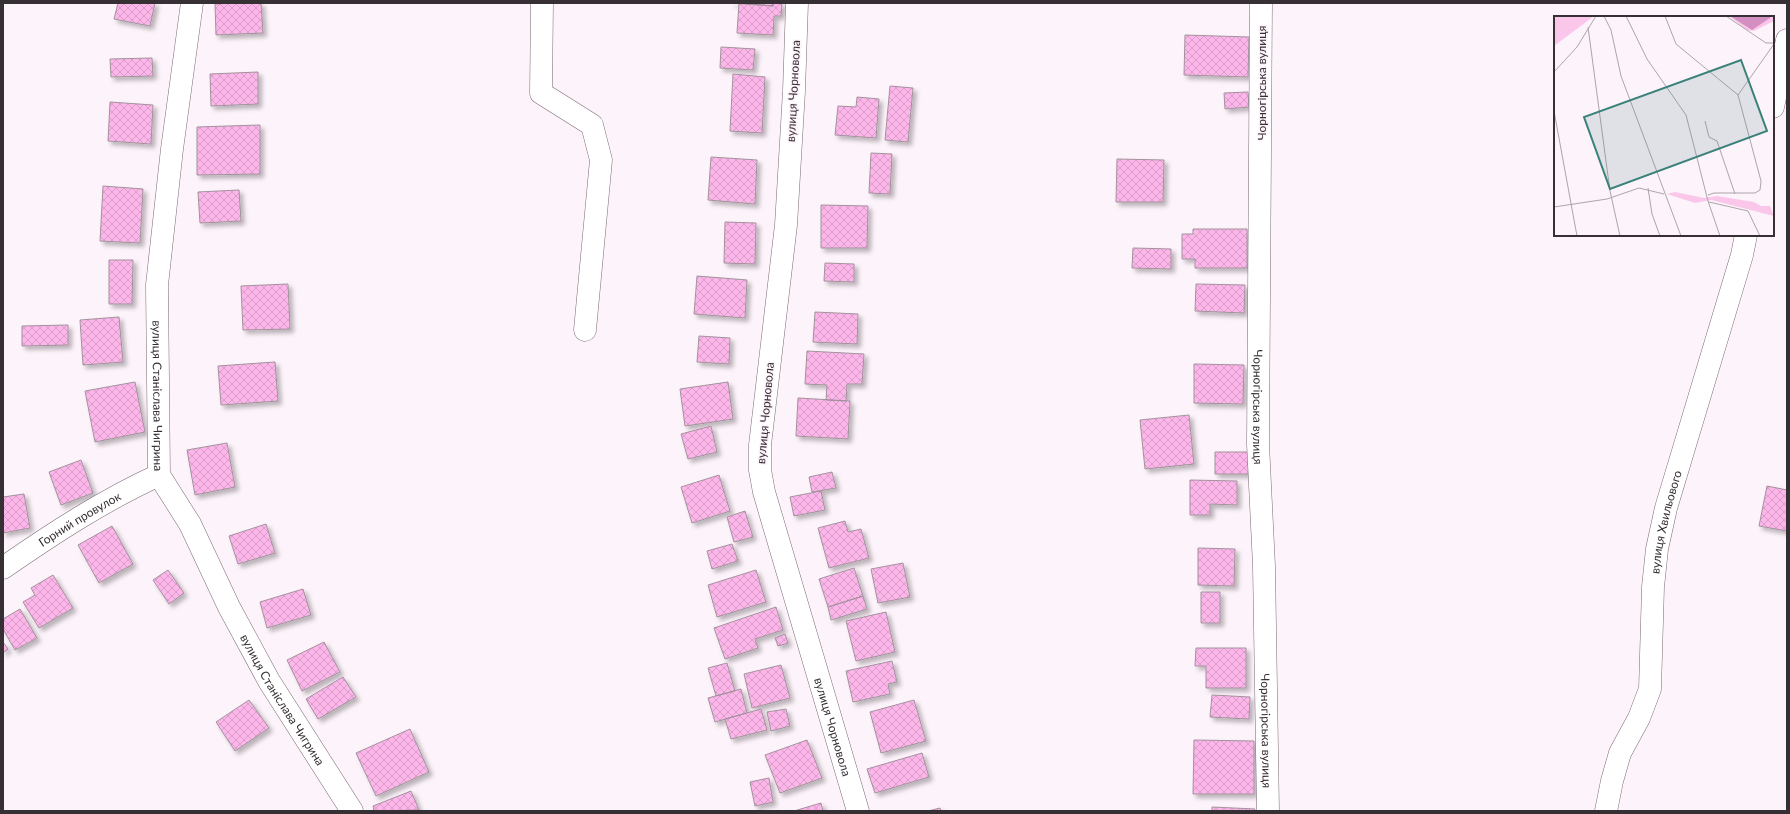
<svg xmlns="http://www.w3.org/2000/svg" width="1790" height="814" viewBox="0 0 1790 814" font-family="Lato,sans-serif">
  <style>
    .building { fill: url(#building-cross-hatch); stroke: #a2929d; filter: url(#shadow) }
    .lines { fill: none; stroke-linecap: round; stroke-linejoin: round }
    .street-casing { stroke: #796a74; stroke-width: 23 }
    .street { stroke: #fff; stroke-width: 22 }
    .labels { text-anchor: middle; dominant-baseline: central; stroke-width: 3; stroke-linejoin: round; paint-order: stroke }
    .street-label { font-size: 12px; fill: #362f34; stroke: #fdf3fa }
    .inset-road { fill: none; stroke: #ada5ab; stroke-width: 1 }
    .view { fill: #3a817a; fill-opacity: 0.15; stroke: #3a817a; stroke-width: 2 }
    .inset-edge { fill: none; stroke: #362f34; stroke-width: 2 }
  </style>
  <defs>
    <pattern id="building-cross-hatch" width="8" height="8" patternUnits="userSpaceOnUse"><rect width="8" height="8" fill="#fdb6ea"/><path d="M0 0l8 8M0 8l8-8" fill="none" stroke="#d99dc9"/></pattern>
    <filter id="shadow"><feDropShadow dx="3.5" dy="3.5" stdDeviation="2" flood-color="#0004"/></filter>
  </defs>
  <rect width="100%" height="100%" fill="#fdf3fa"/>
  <path class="building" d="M118,3H155L150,26L114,19Z
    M234,3H261L263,33L216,35L215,4Z
    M731,3H773V6Z
    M739,3L773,6V3H782L781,16H774L773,35L737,33Z
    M1185,35L1249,37L1248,77L1184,75Z
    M721,47L755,49L753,70L720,68Z
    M152,58L153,76L111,77L110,59Z
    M258,72V104L211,106L210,74Z
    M733,74L765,77L762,133L730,131Z
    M890,86L913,88L908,142L885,140Z
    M1248,92L1249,107L1225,109L1224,93Z
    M857,97L879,99L876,138L835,135L838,106L856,107Z
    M110,102L153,105L151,144L108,141Z
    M260,125V174L197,175V127Z
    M871,153L892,154L890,194L869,193Z
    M711,157L757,160L755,204L708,200Z
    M1117,159L1164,160L1163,202H1116Z
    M103,186L143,189L140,243L100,241Z
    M239,190L241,221L200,223L198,192Z
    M821,205L868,206L867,248H821Z
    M725,222L756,223L755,264L724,263Z
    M1193,229H1247V268H1195V259H1182V234H1193Z
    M1133,248L1171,249V269L1132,268Z
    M109,260H133L132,304H109Z
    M825,263L854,264V282L824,281Z
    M697,276L747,280L745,318L694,314Z
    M288,284L290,329L243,330L241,286Z
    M1196,284L1245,285L1244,313L1195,311Z
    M815,312L858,314L857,344L813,342Z
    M119,317L123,362L83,365L80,320Z
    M68,325V345L22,346V326Z
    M699,336L730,338L729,364L697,362Z
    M807,351L864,354L862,384H847L846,401L826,400L827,385L805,384Z
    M275,362L278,401L221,405L218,366Z
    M1194,364L1244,365L1243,404L1194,403Z
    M135,382L145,432L95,442L85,391Z
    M728,382L733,419L685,426L680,389Z
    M798,398L850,401L848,439L796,436Z
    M1189,415L1194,464L1145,469L1140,420Z
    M711,426L717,452L688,459L681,434Z
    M227,443L235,487L195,495L187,450Z
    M1215,452H1250V474H1215Z
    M81,460L93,493L61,505L49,472Z
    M832,472L836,488L812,492L809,477Z
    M719,475L730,511L692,523L681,487Z
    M1190,480L1237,481V505L1210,504V515H1190Z
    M1767,486L1787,490V531L1759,526Z
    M821,491L825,510L794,516L790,497Z
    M24,494L30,528L3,533V497Z
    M745,511L753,537L734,542L727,517Z
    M845,521L848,532L861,529L869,558L829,568L818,528Z
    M266,524L275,553L238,564L229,536Z
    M112,526L133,564L99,583L78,545Z
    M732,544L738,561L712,569L707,551Z
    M1198,548L1235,549L1234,586L1198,585Z
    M903,563L910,597L878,603L871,569Z
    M854,568L863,596L828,607L819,579Z
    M168,570L184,593L169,604L153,580Z
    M756,570L766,602L717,617L708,585Z
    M53,575L73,608L39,628L23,602L35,595L31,588Z
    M303,589L311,615L267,628L260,602Z
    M1201,592H1220V623H1201Z
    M863,596L867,609L831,620L828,607Z
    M776,607L783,630L755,639L758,648L725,659L714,628Z
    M20,609L37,638L15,650L3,629V619Z
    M886,612L895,652L856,661L846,621Z
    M785,634L788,643L778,646L775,638Z
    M3,642L8,649L3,653Z
    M324,642L340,672L302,691L287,660Z
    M1196,648H1246V688H1206V666H1195Z
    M892,661L897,682L888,684L890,694L853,702L846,671Z
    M727,663L735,691L716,696L708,668Z
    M781,665L790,698L752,708L744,674Z
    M343,677L356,697L318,719L306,699Z
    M741,689L747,713L715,722L708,698Z
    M1212,695L1250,697L1249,719L1210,717Z
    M249,700L269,728L235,751L216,722Z
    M914,700L926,741L881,753L870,712Z
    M761,709L767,730L731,739L725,719Z
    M786,709L790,726L771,731L767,712Z
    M410,729L429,772L376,796L356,753Z
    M807,740L822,778L780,793L765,755Z
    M1194,740L1254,741V794H1193Z
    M922,753L929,777L875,793L867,769Z
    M769,778L773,802L755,806L750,782Z
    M411,791L419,810L374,811L373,806Z
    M821,803L823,811H794Z
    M1212,807L1255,809L1254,811H1212Z
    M940,808L941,811H928Z"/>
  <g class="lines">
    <g class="street-casing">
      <g id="street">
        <path id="s1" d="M192,3L172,149L157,285L159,475L190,524L229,607L269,681L352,811"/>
        <path d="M542,3L541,93L592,125L601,160L585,330"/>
        <path id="s2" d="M797,3L794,91L786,225L760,445V470L764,492L858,811"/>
        <path id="s3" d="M1261,3L1258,444L1264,566L1268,811"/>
        <path d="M1773,107L1787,40"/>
        <path id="s4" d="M3,568C52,534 104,500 159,475"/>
        <path id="s5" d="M1606,811L1612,781L1620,753L1639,718L1650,689L1653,587L1657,549L1666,508L1742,255L1746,235"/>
      </g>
    </g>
    <use href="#street" class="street"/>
  </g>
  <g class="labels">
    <g class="street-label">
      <text transform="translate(1261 83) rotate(-90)">Чорногірська вулиця</text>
      <text transform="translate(793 91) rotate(-87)">вулиця Чорновола</text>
      <text stroke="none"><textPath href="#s1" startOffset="395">вулиця Станіслава Чигрина</textPath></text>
      <text stroke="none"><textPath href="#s3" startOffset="404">Чорногірська вулиця</textPath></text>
      <text transform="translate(765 413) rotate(-85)">вулиця Чорновола</text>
      <text stroke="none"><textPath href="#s4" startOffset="91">Горний провулок</textPath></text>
      <text stroke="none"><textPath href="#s5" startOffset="299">вулиця Хвильового</textPath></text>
      <text stroke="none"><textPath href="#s1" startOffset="731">вулиця Станіслава Чигрина</textPath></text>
      <text stroke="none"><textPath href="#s2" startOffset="736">вулиця Чорновола</textPath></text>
      <text stroke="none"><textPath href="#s3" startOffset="728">Чорногірська вулиця</textPath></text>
    </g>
  </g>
  <g transform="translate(1554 16)">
    <rect width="220" height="220" fill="#fdf3fa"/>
    <path d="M0,0H40L0,30ZM175,0H219L220,5L200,15L193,14ZM121,176L150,182L163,180L200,186L207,190H216L220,200L157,184L141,187L113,178Z" fill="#fac7eb"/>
    <path d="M176,0H216V2L198,14Z" fill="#d38fc1"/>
    <path class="inset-road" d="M50,0L57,14L67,60L127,220M72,0L93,43L132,99L154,185L166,220M111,0L122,28L184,79L207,165L206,174L201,177H160L154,179M172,0L212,27H220M34,11L56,175L66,220M0,56L23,31L42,0M184,79L220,28M0,95L23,220M151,105L155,121L163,125L181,178M94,172L98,198L106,220M155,186L194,195L206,220M0,191L53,183L85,172L110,178"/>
    <path class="view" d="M187,44L213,115L56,173L30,101Z"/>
    <rect width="220" height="220" class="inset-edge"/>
  </g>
  <rect width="1790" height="814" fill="none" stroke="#362f34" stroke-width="8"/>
</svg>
